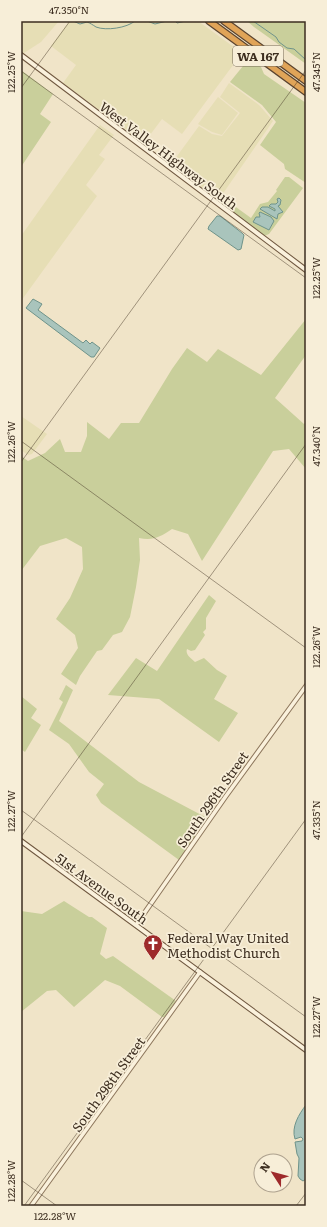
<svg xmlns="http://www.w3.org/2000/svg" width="327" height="1227" viewBox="0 0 327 1227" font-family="Literata,serif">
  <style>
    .farmland { fill: #e6deb5 }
    .green { fill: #c9cf9b }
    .water { fill: #a9c4bc; stroke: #6f938a }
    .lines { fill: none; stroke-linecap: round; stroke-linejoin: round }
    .stream { stroke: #6f938a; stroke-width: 1 }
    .tertiary-casing { stroke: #8d765c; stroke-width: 5.5 }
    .secondary-casing { stroke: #6f573f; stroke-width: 6 }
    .motorway-casing { stroke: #5b4430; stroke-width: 8 }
    .tertiary { stroke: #faf1dc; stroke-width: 3.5 }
    .secondary { stroke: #faf1dc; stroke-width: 4 }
    .motorway { stroke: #e0a458; stroke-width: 5.5 }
    .ticks { fill: none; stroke: #3d2e20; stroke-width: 1; stroke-opacity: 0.45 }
    .labels { text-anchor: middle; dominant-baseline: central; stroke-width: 3.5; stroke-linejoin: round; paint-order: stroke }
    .shield { fill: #f7eed8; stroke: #756857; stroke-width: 1 }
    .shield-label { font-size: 12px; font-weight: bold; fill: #3d2e20 }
    .street-label { font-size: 13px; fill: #3d2e20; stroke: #f7eed8 }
    .poi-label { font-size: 13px; fill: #3d2e20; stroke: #f7eed8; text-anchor: start }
    .neatline { fill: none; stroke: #3d2e20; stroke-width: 1.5 }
    .ticks-label { font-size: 10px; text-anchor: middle; fill: #3d2e20 }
  </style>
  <rect width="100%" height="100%" fill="#f0e4c8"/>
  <path class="farmland" d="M21,21H59L41,42L24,53L21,50Z
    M65,21H198L242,53L182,134L162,119L144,143L63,83L76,65L51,46L68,23Z
    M229,83L259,105L273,121L224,192L217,196L208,192L172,163L199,126L212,134L222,136L240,113L220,97Z
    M218,97L238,113L222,135L212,132L198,124Z
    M100,125L114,135L99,155L105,159L86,185L97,196L21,301V236Z
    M21,416L47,434L32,454L28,455L21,450Z"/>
  <path class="green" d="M247,21H306V64L254,27Z
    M244,55L261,67L264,74L306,103V183L285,169L284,164L260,145L276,122L262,105L230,82L243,66Z
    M21,70L53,94L40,114L51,122L21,167Z
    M285,177H289L303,188L269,234L264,236L215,199L222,197L251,218L260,204L268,202L277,191L276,190Z
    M306,319V355L275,398L304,424L306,421V469L289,449L273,451L202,561L188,534L172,529C160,537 153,541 139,538L140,560L136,587L130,617L122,632L113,635L102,650L97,651L80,676L76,685L61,674L78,648L75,635L56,619L70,598L83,569L82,547L66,538L40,546L21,571V456L28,461L45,453L60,439L65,452H81L87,436V422L109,439L121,423H139L172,369L187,348L207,362L218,349L261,375Z
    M209,595L216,601L206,618V629L203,632L205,635L195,650L191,651L187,649C185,655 191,658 195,662L204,658L217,670L227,676L214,699L238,713L219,742L159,699L108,695L136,658L157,671Z
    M66,685L73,690L59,721L139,782L207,818L179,860L101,803L96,795L104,784L89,772L69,744L49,730L63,702L59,699Z
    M21,696L37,709L31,718L41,725L25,752L21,749Z
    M64,901L89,917H92L107,928L100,954L106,959L113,956L176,1001L164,1017H162L120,986L105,980L74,1007L56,990L47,991L21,1012V911L42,914Z"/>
  <path class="water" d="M279,198L281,200L280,205L278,206L283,212L278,214L277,219L260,209L262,207H268L275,211V209L269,206L271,204H276L278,202L277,199Z
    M260,212L271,217L274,221L269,230L253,222L256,217H260L259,213Z
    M217,216H220L242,233L244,235L241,249L238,250L208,229L209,226Z
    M33,299L42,304L38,310L83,343L86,340L90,344L92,342L100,348L94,357H91L26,308Z
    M306,1105V1179L303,1181L300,1179L298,1176L299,1158L297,1154L295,1142L302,1141L303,1139L301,1137L295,1139C291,1127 299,1114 306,1105Z"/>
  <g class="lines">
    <path class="stream" d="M73,21L80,24L87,22C90,23 93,25 96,27C106,31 127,28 135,21
      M147,21L155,24L167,21
      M175,21L177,23L186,21
      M253,21L276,37L279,42L287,48L294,49L306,60"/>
    <g class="tertiary-casing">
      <path id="tertiary" d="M136,925L226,796L306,686
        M31,1206L200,972"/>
    </g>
    <g class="secondary-casing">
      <path id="secondary" d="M21,55L306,270
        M21,841L306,1050"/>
    </g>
    <g class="motorway-casing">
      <path id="motorway" d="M209,21L306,92
        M224,21L306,81"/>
    </g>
    <use href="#tertiary" class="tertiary"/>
    <use href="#secondary" class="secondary"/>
    <use href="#motorway" class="motorway"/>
  </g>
  <path class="ticks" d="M21,71L306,278M21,88L70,21M21,441L306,648M21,462L306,70M21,810L306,1017M21,837L306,444M21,1180L57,1206M24,1206L306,819M296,1206L306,1193"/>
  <defs>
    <g id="church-pin" transform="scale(1)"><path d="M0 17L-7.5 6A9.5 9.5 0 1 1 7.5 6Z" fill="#9e2a2b" stroke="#f7eed8"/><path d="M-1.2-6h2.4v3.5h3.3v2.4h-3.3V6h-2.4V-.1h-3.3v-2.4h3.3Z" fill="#fff"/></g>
  </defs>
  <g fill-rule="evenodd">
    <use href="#church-pin" x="153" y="944"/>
  </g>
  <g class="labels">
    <rect class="shield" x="233" y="46" width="50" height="20" rx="3"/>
    <g class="shield-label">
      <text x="258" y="56">WA 167</text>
    </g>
    <g class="street-label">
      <text transform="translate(169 155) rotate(37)">West Valley Highway South</text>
      <text transform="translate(212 799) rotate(-55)">South 296th Street</text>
      <text transform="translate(102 888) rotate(36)">51st Avenue South</text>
      <text transform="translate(108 1084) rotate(-54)">South 298th Street</text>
    </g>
    <g class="poi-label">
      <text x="167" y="937">Federal Way United<tspan x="167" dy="15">Methodist Church</tspan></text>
    </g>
  </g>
  <rect width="327" height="1227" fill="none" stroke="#f7eed8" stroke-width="44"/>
  <g transform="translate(273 1173) rotate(306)"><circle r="19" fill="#f7eed8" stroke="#ada18e"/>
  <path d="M0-3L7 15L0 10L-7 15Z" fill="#9e2a2b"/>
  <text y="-6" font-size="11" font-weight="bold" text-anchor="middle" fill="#3d2e20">N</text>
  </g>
  <rect x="22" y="22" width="283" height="1183" class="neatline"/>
  <g class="ticks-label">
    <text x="69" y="14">47.350°N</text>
    <text transform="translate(316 72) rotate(-90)" y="4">47.345°N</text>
    <text transform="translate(11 72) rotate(-90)" y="4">122.25°W</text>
    <text transform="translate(316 278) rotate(-90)" y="4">122.25°W</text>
    <text transform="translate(11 442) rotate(-90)" y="4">122.26°W</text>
    <text transform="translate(316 446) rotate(-90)" y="4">47.340°N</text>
    <text transform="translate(316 647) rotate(-90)" y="4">122.26°W</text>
    <text transform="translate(11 811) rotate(-90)" y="4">122.27°W</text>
    <text transform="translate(316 820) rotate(-90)" y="4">47.335°N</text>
    <text transform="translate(316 1017) rotate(-90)" y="4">122.27°W</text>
    <text transform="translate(11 1181) rotate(-90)" y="4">122.28°W</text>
    <text x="55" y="1220">122.28°W</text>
  </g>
</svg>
